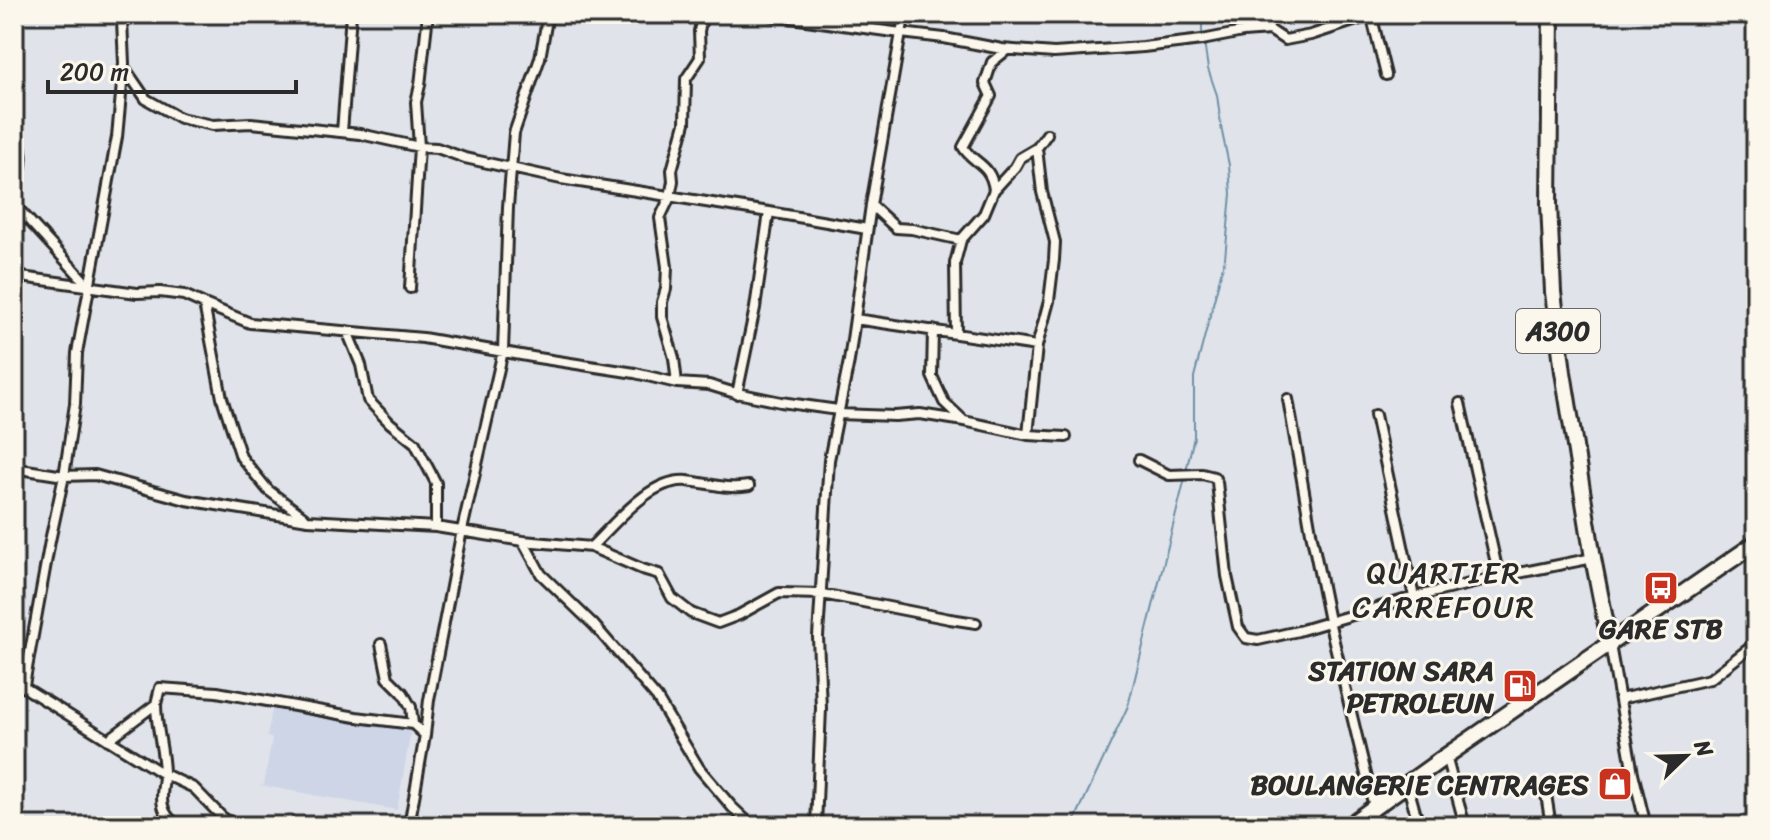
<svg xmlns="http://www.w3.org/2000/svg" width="1770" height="840" viewBox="0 0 1770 840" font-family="Sriracha,sans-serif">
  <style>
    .built { fill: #cdd5e7 }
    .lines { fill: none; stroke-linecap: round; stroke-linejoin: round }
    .stream { stroke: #6e90a7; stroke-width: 2 }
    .minor-casing { stroke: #2b2b2b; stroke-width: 14 }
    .trunk-casing { stroke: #2b2b2b; stroke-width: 20 }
    .minor { stroke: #fbf7ec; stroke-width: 8 }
    .trunk { stroke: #fbf7ec; stroke-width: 14 }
    .labels { text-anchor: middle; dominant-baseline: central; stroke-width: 6; stroke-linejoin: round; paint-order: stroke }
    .shield { fill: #fbf7ec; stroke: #696865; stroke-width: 2 }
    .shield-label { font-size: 26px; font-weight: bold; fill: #2b2b2b }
    .poi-label { font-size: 28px; font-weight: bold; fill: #2b2b2b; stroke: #fbf7ec; text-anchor: end }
    .neighbourhood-label { font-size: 30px; letter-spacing: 2px; fill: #2b2b2b; stroke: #fbf7ec }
  </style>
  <rect width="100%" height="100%" fill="#e0e3e9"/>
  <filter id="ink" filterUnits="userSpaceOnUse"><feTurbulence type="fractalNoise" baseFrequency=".0125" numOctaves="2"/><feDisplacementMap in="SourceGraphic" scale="16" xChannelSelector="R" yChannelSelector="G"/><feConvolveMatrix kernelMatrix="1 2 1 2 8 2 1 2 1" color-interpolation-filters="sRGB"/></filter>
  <g filter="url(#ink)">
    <path class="built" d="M273,705L411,730L397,810L259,785H264L272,738L267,737Z"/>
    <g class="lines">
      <path class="stream" d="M1202,14V37
        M1186,471L1194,437V377L1225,258L1231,194L1229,165L1222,132L1217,95L1208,69L1204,42
        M1072,826L1128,706L1185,478"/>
      <g class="minor-casing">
        <path id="minor" d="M703,14L699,31L700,58L686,79L685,123L672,170L673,181L670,197L660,218L667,267L666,289L662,302V317L674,358L677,383L709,385L732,392L781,402L838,410
          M762,14L901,33L871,205L849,361L829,460L818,637L821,708L816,826
          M905,14L901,33L944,38L1002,49L1054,53L1143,47L1202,40L1243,32L1270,30L1285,40L1311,35L1372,15
          M1371,14L1386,75
          M124,67L146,99L180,118L213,125L251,123L360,134L419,147L437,148L465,158L561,179L769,212L867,229
          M14,122C23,152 25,162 14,191
          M342,132L351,14
          M994,190C991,163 973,164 963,147L991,96L985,83L992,62L1007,50
          M14,204L88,285
          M871,205L896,228L912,229L961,240
          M14,276L137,293L160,292L184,295L204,304L222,398L241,457L268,490L304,517
          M410,288L419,147L416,102L420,85L428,14
          M204,304L250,323L423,338L538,358L635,373L677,383
          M855,319L1037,346
          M933,330L932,376L944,402L964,421L1028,435L1066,437
          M347,331L361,365L368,400L390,423L415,443L436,483V527
          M956,333L955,263L961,240L984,214L994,190L1015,167L1020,158L1037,148
          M737,394L755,308L769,212
          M1288,399L1311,532L1329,621L1374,807
          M1460,403L1499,577
          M838,414L895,416L920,414L964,421
          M1375,415L1414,597
          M1028,435L1037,346L1049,301L1054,260L1055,242L1042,192L1037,148L1047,134
          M1139,460L1169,475L1202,474L1214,477L1217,482L1227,576L1238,627L1246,638L1258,640L1298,631L1414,597L1499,577L1593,558
          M14,468L64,476L95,475L186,500L308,520L436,527L523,541L591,547L642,569L659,574L672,598L691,613L718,623L739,615L779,593L822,594L950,619L976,623
          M523,541L541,574L594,625L657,698L699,768L732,807L752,826
          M591,547C615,524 650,478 687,481C708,483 727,490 749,486
          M381,644L388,678L403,693L411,707L413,724
          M1610,645L1633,773L1646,826
          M14,681L160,772L194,788L222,817L235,826
          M24,685L50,541L64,476L75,404L77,353L117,137L124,63L122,21L123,14
          M1620,699L1710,679L1756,643
          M156,704C156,728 164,751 164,774C164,786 160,795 163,806C165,815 171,820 178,826
          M108,740L156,704L160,688L217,692L356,717L413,724L425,735
          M1446,756L1465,826
          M1407,783L1419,826
          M1545,788L1551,826
          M409,826L425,735L429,700L462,530L503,351L508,207L514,133L540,58L548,14"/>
      </g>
      <g class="trunk-casing">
        <path id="trunk" d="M1551,14L1549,204L1553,292L1563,372L1593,558L1610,645
          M1348,826L1446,756L1756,543"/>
      </g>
      <use href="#minor" class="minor"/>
      <use href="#trunk" class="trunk"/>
    </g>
  </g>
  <defs>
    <g id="bus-square" transform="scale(1.8)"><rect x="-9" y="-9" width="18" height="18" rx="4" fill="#c8321e" stroke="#fbf7ec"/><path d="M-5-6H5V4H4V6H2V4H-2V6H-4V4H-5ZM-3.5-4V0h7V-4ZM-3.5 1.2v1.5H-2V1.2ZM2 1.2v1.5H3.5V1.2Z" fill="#fff"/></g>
    <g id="fuel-square" transform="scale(1.8)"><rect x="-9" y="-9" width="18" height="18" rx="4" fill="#c8321e" stroke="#fbf7ec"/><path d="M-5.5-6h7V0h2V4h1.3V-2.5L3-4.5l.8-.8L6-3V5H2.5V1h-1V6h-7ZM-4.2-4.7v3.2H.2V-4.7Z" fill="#fff"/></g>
    <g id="shop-square" transform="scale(1.8)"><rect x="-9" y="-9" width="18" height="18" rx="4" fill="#c8321e" stroke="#fbf7ec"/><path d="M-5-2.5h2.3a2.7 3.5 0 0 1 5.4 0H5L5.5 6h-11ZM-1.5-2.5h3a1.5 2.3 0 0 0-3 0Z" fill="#fff"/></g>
  </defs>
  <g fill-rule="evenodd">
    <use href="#bus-square" x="1661" y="588"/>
    <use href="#fuel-square" x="1520" y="686"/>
    <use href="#shop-square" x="1615" y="784"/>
  </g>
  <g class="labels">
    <rect class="shield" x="1516" y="309" width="84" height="44" rx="6"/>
    <g class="shield-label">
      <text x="1558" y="331">A300</text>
    </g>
    <g class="poi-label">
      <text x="1661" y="628" text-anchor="middle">GARE STB</text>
      <text x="1494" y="670">STATION SARA<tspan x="1494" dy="32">PETROLEUN</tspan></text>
      <text x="1589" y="784">BOULANGERIE CENTRAGES</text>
    </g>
    <g class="neighbourhood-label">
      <text x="1444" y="573">QUARTIER<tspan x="1444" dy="34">CARREFOUR</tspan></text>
    </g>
  </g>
  <rect width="1770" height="840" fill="none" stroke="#fbf7ec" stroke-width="48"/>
  <rect x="24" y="24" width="1722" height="792" fill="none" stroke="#2b2b2b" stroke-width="3" filter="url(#ink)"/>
  <g transform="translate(1686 756) rotate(67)" stroke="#fbf7ec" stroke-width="6" paint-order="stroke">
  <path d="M0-6L14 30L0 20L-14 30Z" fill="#2b2b2b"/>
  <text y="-12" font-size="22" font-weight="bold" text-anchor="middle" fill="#2b2b2b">N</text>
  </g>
  <path d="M48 80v12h248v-12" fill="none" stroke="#2b2b2b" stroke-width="4"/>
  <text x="60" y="80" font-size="24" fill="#2b2b2b" stroke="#fbf7ec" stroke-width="6" paint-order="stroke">200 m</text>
</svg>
